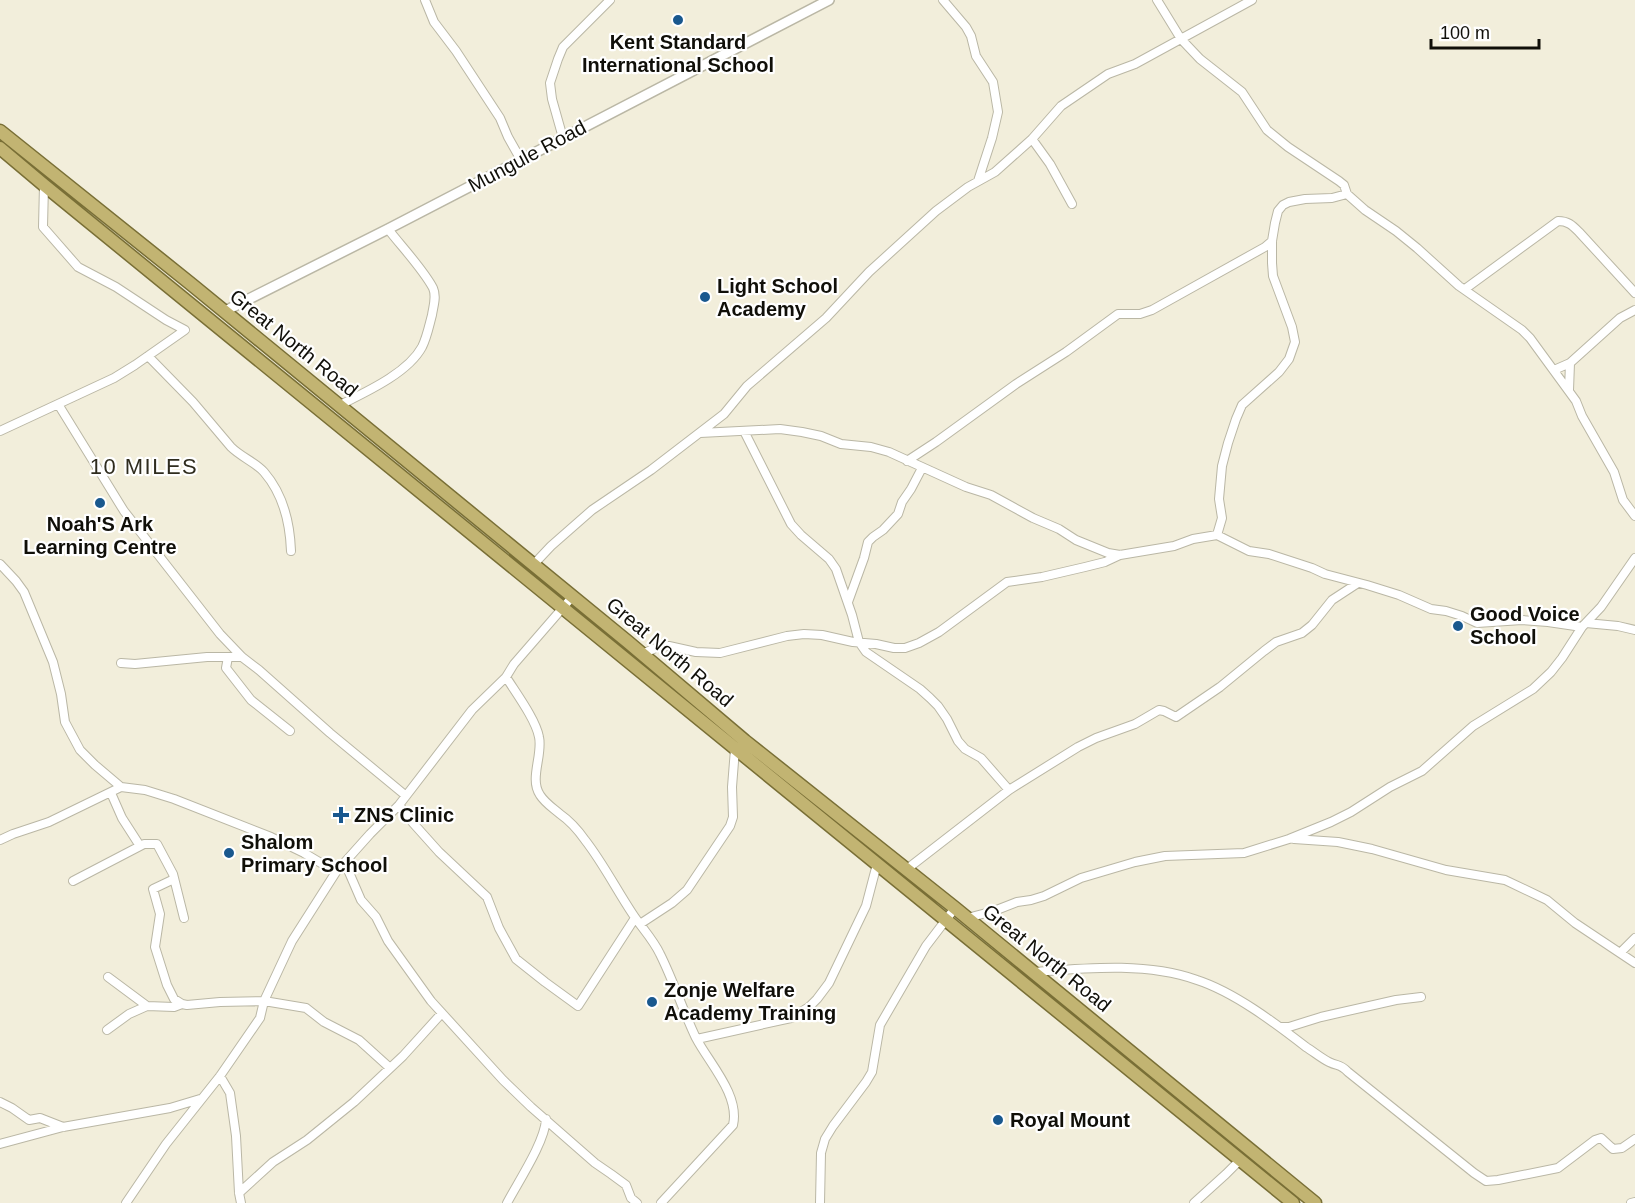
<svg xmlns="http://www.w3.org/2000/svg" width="1635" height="1203" viewBox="0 0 1635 1203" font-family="Arial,sans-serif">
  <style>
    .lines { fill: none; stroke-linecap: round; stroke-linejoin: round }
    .minor-casing { stroke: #bab7a5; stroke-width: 10 }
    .tertiary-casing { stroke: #bab7a5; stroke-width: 12 }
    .trunk-casing { stroke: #796f36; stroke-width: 15 }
    .minor { stroke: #fff; stroke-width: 8 }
    .tertiary { stroke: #fff; stroke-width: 9 }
    .trunk { stroke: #c2b472; stroke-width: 12 }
    .poi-dot { fill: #19588e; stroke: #fff; stroke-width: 2 }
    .labels { text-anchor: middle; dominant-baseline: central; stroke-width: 4.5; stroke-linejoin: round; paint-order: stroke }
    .poi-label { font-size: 20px; font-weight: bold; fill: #100f09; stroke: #fff; text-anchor: start }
    .street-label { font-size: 20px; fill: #100f09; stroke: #fff }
    .quarter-label { font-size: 22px; letter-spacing: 1.5px; fill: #2f2c1e; stroke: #fff }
  </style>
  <rect width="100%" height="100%" fill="#f2eedb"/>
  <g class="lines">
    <g class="minor-casing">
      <path id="minor" d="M425,0L434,22L456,51L500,118L508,137L521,160
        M943,0L966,27L971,36L976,56L993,82L998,112L992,138L978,181
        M1157,0L1181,39L1200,59L1242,92L1267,130L1288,147L1339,181L1344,185L1347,194L1365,210L1396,231L1417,248L1459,286L1522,330L1530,338L1576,401L1582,416L1614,472L1623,500L1635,516
        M563,138L552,99L550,83L558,59L563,47L610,0
        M1032,139L1050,164L1072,204
        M1465,289L1558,221C1568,221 1572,225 1579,232L1635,293
        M148,356L193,402L231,447C241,457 255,462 264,472C283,494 290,523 291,551
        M1554,370L1570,363L1620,318L1635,310
        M1569,390L1570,363
        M58,404L124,511L220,634L242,657L259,670L330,733L405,795
        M340,405C366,392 408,373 422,347C427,337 429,326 432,315C433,307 437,297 433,288C423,269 401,246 388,229
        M0,431L114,378L135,365L185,330L166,320L116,287L78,267L43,227L44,185
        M744,431L791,524L801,535L829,559L836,569L852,615L859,642L866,652L920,689L930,698L938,706L947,719L958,741L965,749L981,758L1009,790
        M700,433L780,429L802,432L821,436L841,444L871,447L889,452L966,487L991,495L1033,518L1059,529L1076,540L1108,553L1120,555L1174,546L1193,539L1217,535L1249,551L1269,554L1312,568L1325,574L1367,585L1399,595L1431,609L1446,611L1462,616L1477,623L1522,620L1548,622L1582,627
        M907,461L936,442L1016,384L1066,352L1118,314H1140L1152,310L1265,247L1272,241
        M1217,535L1222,518L1219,499L1222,466L1228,443L1236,419L1242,405L1279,372L1289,359L1295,342L1292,327L1273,276L1272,263V241L1275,223L1278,211L1283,205L1289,202L1305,199L1332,198L1347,194
        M0,564L16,581L24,592L53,662L61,694L65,722L80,750L95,765L121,787L145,790L174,799L271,837L304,853L336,872
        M534,564L551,546L592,510L651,470L724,414L747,386L826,318L869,272L936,211L968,187L995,172L1032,139L1061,106L1108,74L1135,64L1252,0
        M848,602L864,558L868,542L873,537L883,530L898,514L902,502L911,489L922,468
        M1586,623L1618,626L1635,630
        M642,654L658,647L669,646L696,652L720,653L787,636L804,634L822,635L853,642L876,644L894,648H905L919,643L939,632L1007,582L1042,577L1085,567L1105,562L1120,555
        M228,657L226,668L251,700L290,731
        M121,663L135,664L207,657H242
        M506,677C516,693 536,720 539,737C543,755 529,779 540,795C545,803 553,808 560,814C570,821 578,830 585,840C603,863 616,889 632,913C641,927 653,939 660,954C674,982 683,1011 696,1038C709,1063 740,1095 733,1125L661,1203
        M111,793L122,818L140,846
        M399,805L413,823L439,852L487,897L499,928L516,959L545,982L578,1006L635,918
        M1294,839L1338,842L1372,849L1446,870L1505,880L1547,900L1575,923L1635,963
        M0,840L13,834L49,822L121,787
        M345,863L361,900L376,917L388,941L431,1001L503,1080L531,1107L595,1163L611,1174L626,1185L631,1198L637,1203
        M907,869L1009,790L1078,747L1096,738L1135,724L1159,710L1164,711L1176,717L1220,687L1264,651L1276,642L1302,633L1312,625L1332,600L1358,583
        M174,879L153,889L160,914L155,947L167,985L174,999L182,1004
        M73,881L144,844H157L173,874L184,918
        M967,918L994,911L1017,902L1031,900L1044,896L1081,878L1135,862L1165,856L1244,853L1289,839L1331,822L1351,812L1390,787L1422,771L1473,726L1533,689L1551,672L1562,658L1582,627L1601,607L1635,558
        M640,924L672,903L687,890L730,826L733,817L732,787L735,749
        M1621,952L1635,938
        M1034,972C1087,968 1146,962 1197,980C1234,992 1275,1023 1306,1047C1314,1052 1321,1058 1329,1062C1339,1067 1339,1063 1348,1072L1474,1173L1486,1181L1498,1180L1558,1168L1595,1140L1601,1138L1613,1149L1622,1148L1635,1139
        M108,977L147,1006
        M1280,1027H1289L1321,1017L1396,1000L1421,997
        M107,1030L129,1014L147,1006L174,1007L182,1004L187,1005L220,1002L264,1001L306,1008L324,1022L359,1040L390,1068
        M697,1039L791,1018L809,1007L817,999L829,983L866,906L877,864
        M220,1076L230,1093L236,1136L239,1193L241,1203
        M0,1102L12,1108L29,1120L40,1118L63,1127
        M0,1144L63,1127L170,1108L200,1099
        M239,1193L273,1162L307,1140L354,1102L403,1056L442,1013
        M126,1203L166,1144L220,1076L260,1018L264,1001L292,941L336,872L370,834L399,805L472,710L506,677L514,664L573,596
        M507,1203C518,1182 545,1142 546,1119
        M820,1203L821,1153L825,1139L833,1126L866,1082L872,1072L880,1025L926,946L955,908
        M1194,1203L1226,1174L1240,1160
        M1631,1203L1635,1202"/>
    </g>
    <g class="tertiary-casing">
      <path id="tertiary" d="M225,311L388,229L829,0"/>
    </g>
    <g class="trunk-casing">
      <path id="trunk" d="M0,131L191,284L628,642L745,741L955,908L1315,1203
        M0,148L44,185L1293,1203"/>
    </g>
    <use href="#minor" class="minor"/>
    <use href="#tertiary" class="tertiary"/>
    <use href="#trunk" class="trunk"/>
  </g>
  <g class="poi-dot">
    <circle cx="678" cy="20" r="6"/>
    <circle cx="705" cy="297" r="6"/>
    <circle cx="100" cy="503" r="6"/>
    <circle cx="1458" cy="626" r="6"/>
    <path d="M338 806h6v6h6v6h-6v6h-6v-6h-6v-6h6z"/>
    <circle cx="229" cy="853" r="6"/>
    <circle cx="652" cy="1002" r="6"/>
    <circle cx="998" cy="1120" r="6"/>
  </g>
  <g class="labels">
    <g class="poi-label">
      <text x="678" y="42" text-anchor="middle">Kent Standard<tspan x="678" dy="23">International School</tspan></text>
      <text x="717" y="286">Light School<tspan x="717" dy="23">Academy</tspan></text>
      <text x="100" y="524" text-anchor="middle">Noah'S Ark<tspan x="100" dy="23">Learning Centre</tspan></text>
      <text x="1470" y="614">Good Voice<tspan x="1470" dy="23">School</tspan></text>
      <text x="354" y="815">ZNS Clinic</text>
      <text x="241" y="842">Shalom<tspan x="241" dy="23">Primary School</tspan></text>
      <text x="664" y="990">Zonje Welfare<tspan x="664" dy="23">Academy Training</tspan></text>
      <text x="1010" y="1120">Royal Mount</text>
    </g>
    <g class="street-label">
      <text transform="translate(527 156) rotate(-28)">Mungule Road</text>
      <text transform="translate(294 343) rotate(39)">Great North Road</text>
      <text transform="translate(670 652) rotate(40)">Great North Road</text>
      <text transform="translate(1047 958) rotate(39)">Great North Road</text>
    </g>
    <g class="quarter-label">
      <text x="144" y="466">10 MILES</text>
    </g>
  </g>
  <path d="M1431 39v9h108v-9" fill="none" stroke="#100f09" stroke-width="3"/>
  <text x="1440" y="39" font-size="18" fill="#100f09" stroke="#ffffff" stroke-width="4.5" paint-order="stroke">100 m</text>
</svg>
